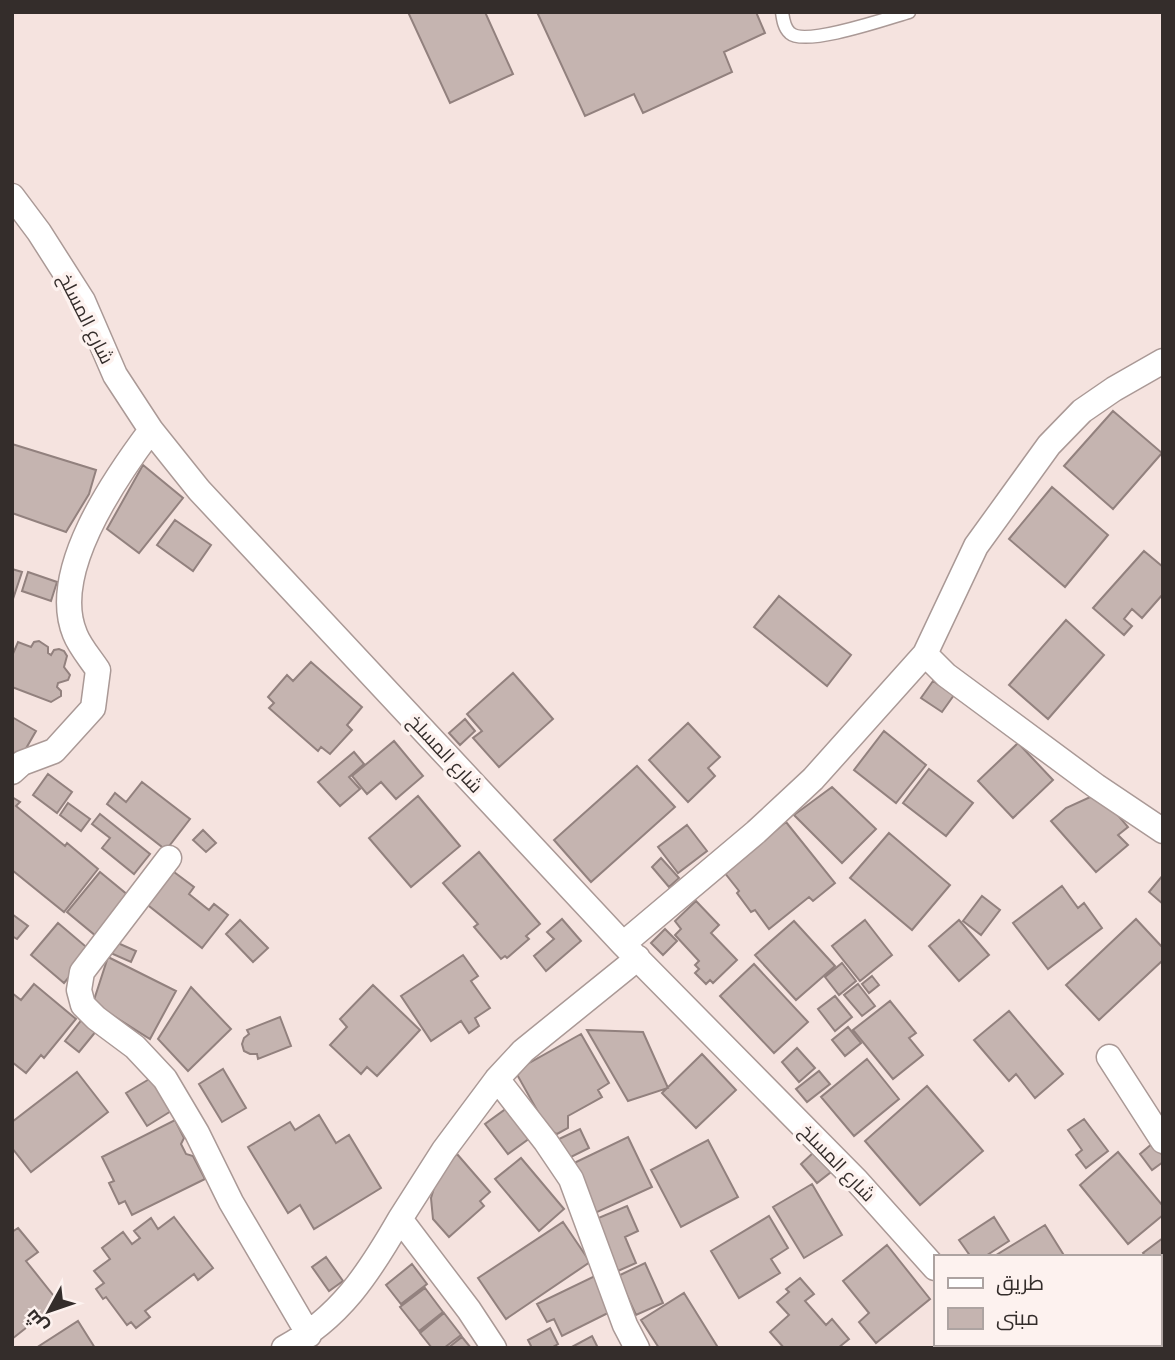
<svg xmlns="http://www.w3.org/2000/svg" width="1175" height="1360" viewBox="0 0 1175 1360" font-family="'Golos Text',Cairo,sans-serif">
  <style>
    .building { fill: #c5b4b0; stroke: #92817e; stroke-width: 2 }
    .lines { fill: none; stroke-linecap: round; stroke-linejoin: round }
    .service-casing { stroke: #aa9996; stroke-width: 15 }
    .minor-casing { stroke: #aa9996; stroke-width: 27 }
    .service { stroke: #fff; stroke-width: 12 }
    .minor { stroke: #fff; stroke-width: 24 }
    .labels { text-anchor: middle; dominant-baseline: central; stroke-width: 7; stroke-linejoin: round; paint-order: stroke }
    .street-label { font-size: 19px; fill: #342d2b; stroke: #fdf2ef }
  </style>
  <rect width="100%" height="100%" fill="#f5e3df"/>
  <path class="building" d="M408,12H485L513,74L450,103Z
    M537,12H756L765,33L724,52L732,72L643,113L634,94L585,116Z
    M1113,411L1162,453L1113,509L1064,466Z
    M12,444L96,470L89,494L66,532L12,513Z
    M143,465L183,498L139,553L107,529Z
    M1052,487L1108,535L1065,587L1009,539Z
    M175,520L211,545L193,571L157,545Z
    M1144,551L1163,567V594L1142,618L1132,609L1124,619L1132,626L1124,635L1093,608Z
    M12,569L22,572L12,602Z
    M28,572L57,582L51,601L22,591Z
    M779,596L851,655L827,686L754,627Z
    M1066,620L1104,655L1048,719L1009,685Z
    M39,641L48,647V653L51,655L54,650L59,649L64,651L67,656L64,667L70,675L68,680L58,683L57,687L61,691V696L51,702L12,687V656L18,642L31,647L34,642Z
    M311,662L362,707L347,725L352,730L330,754L321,747L318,751L269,708L274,703L268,697L287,675L293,681Z
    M513,673L553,719L499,767L473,738L482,731L467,714Z
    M933,681L954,695L942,712L921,698Z
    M12,717L36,731L17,764L12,765Z
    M465,719L475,731L460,745L449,733Z
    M688,723L720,757L708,768L715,776L688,802L649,760Z
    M884,731L926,765L896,803L854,770Z
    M394,741L423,776L396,799L381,782L367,794L352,776Z
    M1018,743L1053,780L1013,818L978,781Z
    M354,752L364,764L349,777L360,789L340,806L318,782Z
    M637,766L675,807L591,882L554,840Z
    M929,769L973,803L946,836L903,803Z
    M48,774L72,792L57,813L33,795Z
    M142,782L190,819L166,850L107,804L115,793L126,802Z
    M832,787L876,829L842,863L794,815Z
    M1099,793L1128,827L1118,835L1128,845L1096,872L1051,821L1066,808Z
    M418,796L460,846L411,887L369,838Z
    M12,797L20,802L16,806L65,846L67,843L98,869L64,912L12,870Z
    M68,803L90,819L81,831L60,815Z
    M100,814L150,854L134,874L102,848L110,838L92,824Z
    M786,822L835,883L813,901L809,897L769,929L755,910L751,912L737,893L739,891L724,872Z
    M687,825L707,851L678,873L658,847Z
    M203,830L216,843L206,852L193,840Z
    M889,833L950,885L912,930L850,878Z
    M479,852L540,924L526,936L529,939L507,958L505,956L501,959L474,927L478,924L443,883Z
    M661,858L679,878L669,887L652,867Z
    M170,869L194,887L189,894L209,910L214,904L228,915L202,948L144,902Z
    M100,872L129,896L96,936L67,912Z
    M1163,875V904L1149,892Z
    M1062,886L1078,908L1084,903L1102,928L1048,969L1013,923Z
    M982,896L1000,910L981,935L963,921Z
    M696,901L719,925L711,933L737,960L713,983L710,980L706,984L695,973L699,969L695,965L699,961L675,935L681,929L675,921Z
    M12,914L28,926L17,939L12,936Z
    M562,919L581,941L546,971L534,956L554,939L547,932Z
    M1136,919L1163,948V960L1099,1020L1066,985Z
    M240,920L268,948L253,962L226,934Z
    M865,920L892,955L860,981L832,946Z
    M959,920L989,955L959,981L929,946Z
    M794,921L835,966L796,1000L755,955Z
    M58,923L91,951L64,983L31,955Z
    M665,929L677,941L663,955L651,943Z
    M111,940L136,951L131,962L106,951Z
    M463,955L478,976L471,981L490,1008L475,1018L479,1026L469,1033L461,1021L431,1041L401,996Z
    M108,957L176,991L150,1039L93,1003Z
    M842,963L856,981L839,995L825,977Z
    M754,964L808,1022L774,1053L720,996Z
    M872,976L879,985L869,993L862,984Z
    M34,984L76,1019L44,1058L41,1055L26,1073L12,1062V993L21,1000Z
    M858,984L875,1006L862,1016L844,995Z
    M373,985L420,1030L377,1076L367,1067L361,1074L330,1045L347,1027L340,1019Z
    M191,987L231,1029L188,1071L158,1039Z
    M835,996L852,1017L835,1031L818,1009Z
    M890,1001L916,1033L909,1038L923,1055L893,1079L853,1030Z
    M1009,1011L1063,1074L1035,1098L1016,1074L1009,1081L974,1040Z
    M280,1017L291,1046L258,1059L257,1054H250L244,1051L242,1044L244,1038L249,1034L247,1030Z
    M83,1018L97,1030L79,1052L65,1041Z
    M848,1027L861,1043L845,1056L832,1040Z
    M587,1030L643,1032L668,1088L628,1101Z
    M581,1034L609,1083L598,1090L602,1097L568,1116V1128L557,1134L547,1128L515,1071Z
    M797,1048L815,1068L799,1082L782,1062Z
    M702,1054L736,1090L696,1128L662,1093Z
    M867,1059L899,1099L854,1136L821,1097Z
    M223,1069L246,1108L222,1122L199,1084Z
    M819,1071L830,1084L807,1102L796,1089Z
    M77,1072L108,1112L31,1172L12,1148V1122Z
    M156,1075L176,1108L147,1126L126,1093Z
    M927,1086L983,1151L920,1205L865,1141Z
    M507,1108L530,1138L508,1154L485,1124Z
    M319,1115L336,1143L349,1135L381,1188L314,1229L300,1205L288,1213L248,1147L290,1122L295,1130Z
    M1084,1119L1108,1151L1086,1168L1076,1155L1082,1150L1068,1130Z
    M175,1120L184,1138L181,1144L186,1154L193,1156L205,1179L132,1215L125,1201L119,1204L109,1183L114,1181L102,1157Z
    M580,1129L589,1148L569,1158L559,1139Z
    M628,1137L652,1187L595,1213L572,1164Z
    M708,1140L738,1197L681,1227L651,1170Z
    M1153,1143L1163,1156V1162L1152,1170L1140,1154Z
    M814,1152L831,1172L817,1183L801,1164Z
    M1118,1152L1163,1206V1215L1128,1244L1080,1185Z
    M457,1154L490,1192L480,1201L484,1206L449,1237L433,1219L431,1198L439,1171Z
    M521,1158L564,1209L539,1231L495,1179Z
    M812,1184L842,1235L804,1258L773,1207Z
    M627,1206L638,1231L625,1237L636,1263L618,1271L596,1219Z
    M769,1216L788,1248L771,1259L780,1273L739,1298L711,1251Z
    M174,1217L213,1268L198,1280L194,1274L145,1311L150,1317L136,1328L131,1322L127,1325L106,1297L103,1299L96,1289L104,1283L94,1271L110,1259L102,1248L123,1232L132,1244L140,1238L134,1231L151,1218L158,1229Z
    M994,1217L1009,1241L984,1257H971L959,1240Z
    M563,1222L590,1262L506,1319L478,1278Z
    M1045,1225L1065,1257H993Z
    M18,1228L38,1252L26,1261L57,1300L48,1307L50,1312L48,1317L44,1321L36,1320L12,1339V1232Z
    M1163,1238V1290L1159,1285V1257H1146L1143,1253Z
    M887,1245L930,1299L876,1343L859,1322L869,1313L843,1281Z
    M326,1257L343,1281L329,1291L312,1267Z
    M645,1263L663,1303L636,1315L618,1276Z
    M412,1264L427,1284L401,1304L386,1285Z
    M599,1274L616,1309L562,1336L554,1319L547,1322L537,1304Z
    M800,1278L814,1294L805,1301L826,1325L832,1319L849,1339L838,1348H784L770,1332L789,1315L777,1302L789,1292L786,1289Z
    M425,1288L443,1312L419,1331L400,1307Z
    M684,1293L717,1346L714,1348H659L641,1320Z
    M444,1313L461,1335L444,1348H432L420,1333Z
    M1159,1320L1163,1326L1161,1348H1115L1113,1344H1159Z
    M78,1321L95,1348H36Z
    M550,1328L558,1344L551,1348H532L528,1340Z
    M592,1336L598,1348H570Z
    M462,1337L471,1348H448Z
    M1037,1344H1087L1088,1346L1085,1348H1039Z"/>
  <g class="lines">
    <g class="service-casing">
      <path id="service" d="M782,12C783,19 784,28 790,33C805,47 888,18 909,12"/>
    </g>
    <g class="minor-casing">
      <path id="minor" d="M12,196L39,232L83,301L115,375L151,430L199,490L623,944L857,1181L935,1268
        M925,654L976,546L1049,445L1082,411L1114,389L1163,361
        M12,772L22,763L54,751L93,708L98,670C91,659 80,647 75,634C49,572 115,478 151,430
        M169,858L82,972L79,990L83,1005L96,1018L135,1047L165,1079L197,1133L231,1202L309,1335
        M623,944L756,832L813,779L925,654L946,675L1096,786L1163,831
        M1109,1057L1163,1141
        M497,1079L546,1142L571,1179L625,1325L637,1348
        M1003,1344L1005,1348
        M284,1348C340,1318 369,1273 400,1219
        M494,1348L469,1310L400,1219L444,1150L497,1079L523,1051L638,958"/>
    </g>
    <use href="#service" class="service"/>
    <use href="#minor" class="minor"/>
  </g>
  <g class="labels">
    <g class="street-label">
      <text transform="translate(87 318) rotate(63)">شارع المسلخ</text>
      <text transform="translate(446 753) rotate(47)">شارع المسلخ</text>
      <text transform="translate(838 1162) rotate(46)">شارع المسلخ</text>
    </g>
  </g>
  <rect width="1175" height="1360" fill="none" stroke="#342d2b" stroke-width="28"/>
  <rect x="934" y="1255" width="228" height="91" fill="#fdf2ef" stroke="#ada3a1" stroke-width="2"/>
  <rect x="948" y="1278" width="35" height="10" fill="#ffffff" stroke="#ada3a1" stroke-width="2"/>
  <text x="996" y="1290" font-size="21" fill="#342d2b">طريق</text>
  <rect x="948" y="1308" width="35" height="21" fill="#c5b4b0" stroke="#ada3a1" stroke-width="2"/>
  <text x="996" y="1325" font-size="21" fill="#342d2b">مبنى</text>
  <g transform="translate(49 1311) rotate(230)" stroke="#fdf2ef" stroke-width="5" paint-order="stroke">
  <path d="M0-5L12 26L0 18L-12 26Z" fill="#342d2b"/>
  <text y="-10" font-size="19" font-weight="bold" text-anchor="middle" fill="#342d2b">ش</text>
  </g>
</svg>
